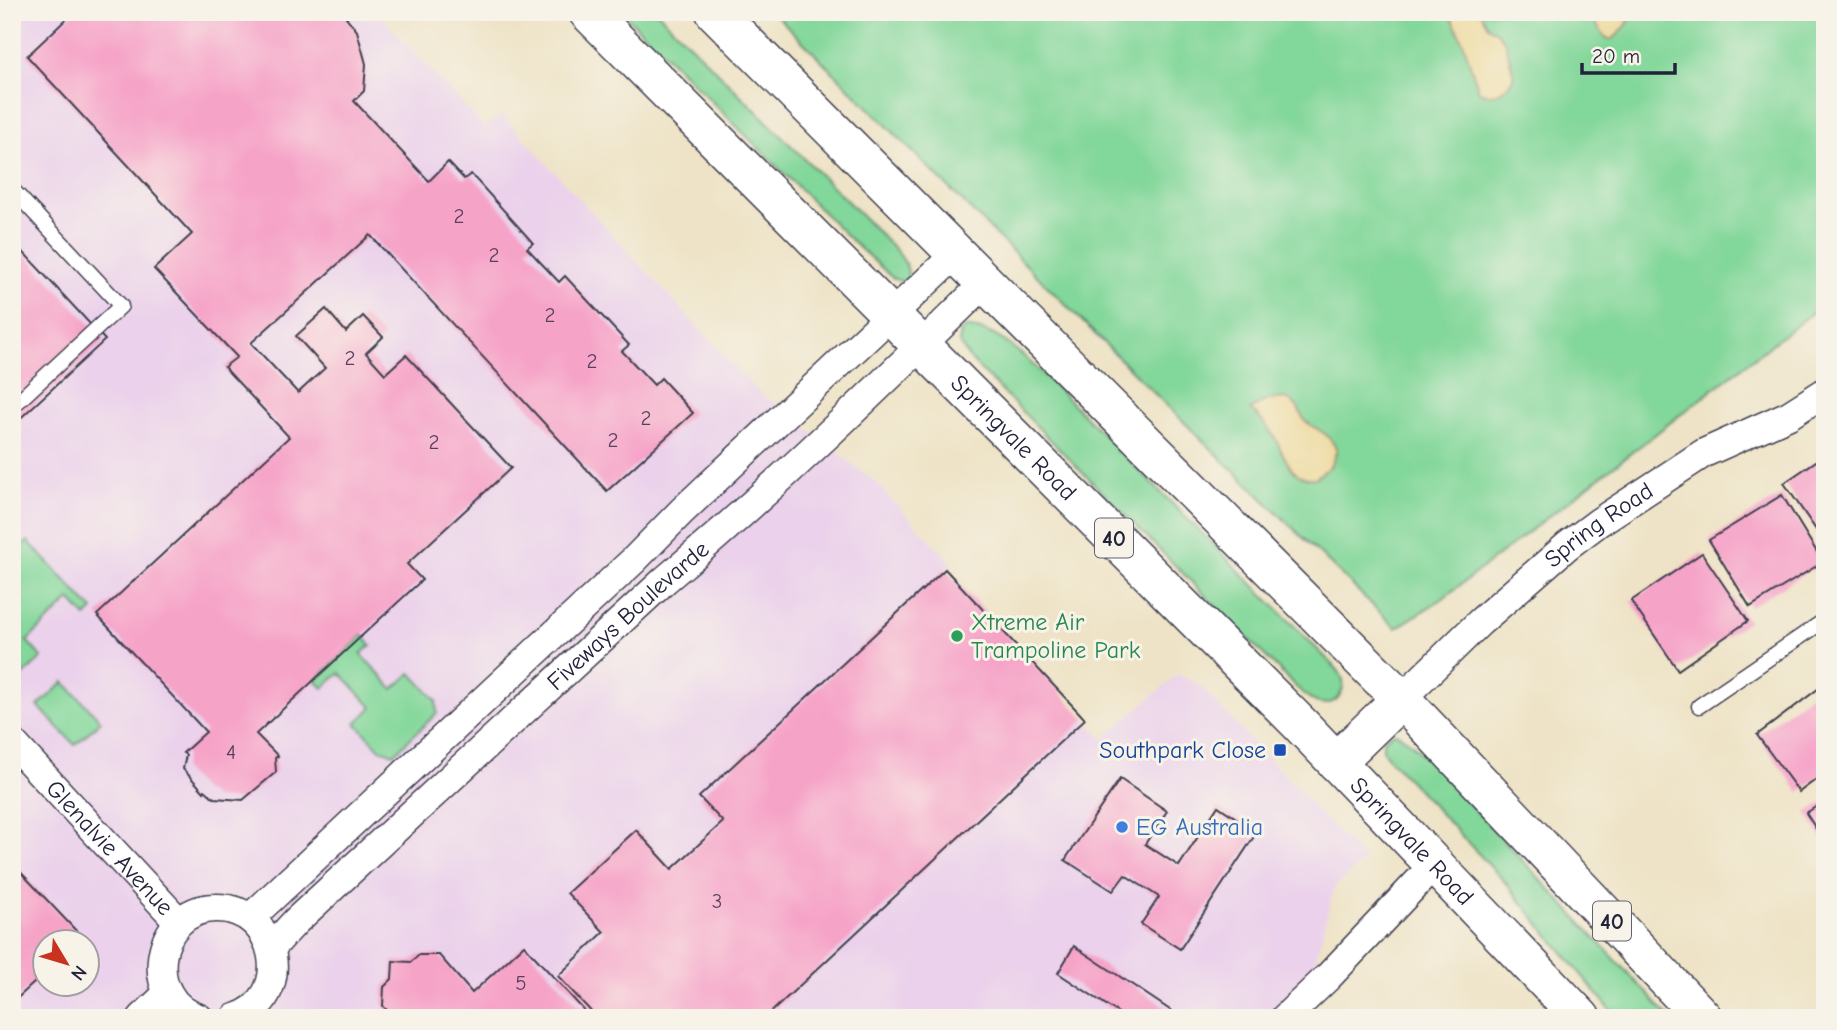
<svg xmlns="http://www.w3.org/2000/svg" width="1837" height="1030" viewBox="0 0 1837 1030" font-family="'Comic Neue',sans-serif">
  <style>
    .built { fill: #ebd1eb; fill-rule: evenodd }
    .green { fill: #82d79a; stroke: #527c6a; stroke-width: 2 }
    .sand { fill: #eeda9e; stroke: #887e6c; stroke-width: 2 }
    .building { fill: #f6a3c8 }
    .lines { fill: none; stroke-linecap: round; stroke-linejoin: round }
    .service-casing { stroke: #413f50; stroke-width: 17 }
    .minor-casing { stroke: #413f50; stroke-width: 31 }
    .trunk-casing { stroke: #413f50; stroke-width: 41 }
    .service { stroke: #fff; stroke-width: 14 }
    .minor { stroke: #fff; stroke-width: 28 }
    .trunk { stroke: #fff; stroke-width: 38 }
    .leisure-dot { fill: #2e9e5b; stroke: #f7f3e8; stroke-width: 2.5 }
    .transit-dot { fill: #1a4fb4; stroke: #f7f3e8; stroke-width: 2.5 }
    .shop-dot { fill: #3f7fe0; stroke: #f7f3e8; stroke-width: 2.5 }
    .labels { text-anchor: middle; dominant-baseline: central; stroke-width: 6; stroke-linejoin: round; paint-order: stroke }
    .number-label { font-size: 21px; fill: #57425e }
    .shield { fill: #f7f3e8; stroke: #62616f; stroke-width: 2 }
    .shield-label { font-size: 23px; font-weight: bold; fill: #22223b }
    .street-label { font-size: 24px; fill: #22223b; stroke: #f7f3e8 }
    .leisure-label { font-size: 24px; fill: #27864d; stroke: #f7f3e8; text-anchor: start }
    .transit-label { font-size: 24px; fill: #164399; stroke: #f7f3e8; text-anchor: end }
    .shop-label { font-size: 24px; fill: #366cbe; stroke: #f7f3e8; text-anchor: start }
  </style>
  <rect width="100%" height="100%" fill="#f7f3e8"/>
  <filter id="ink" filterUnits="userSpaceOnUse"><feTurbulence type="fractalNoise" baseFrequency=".0143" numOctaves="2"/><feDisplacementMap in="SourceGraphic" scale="14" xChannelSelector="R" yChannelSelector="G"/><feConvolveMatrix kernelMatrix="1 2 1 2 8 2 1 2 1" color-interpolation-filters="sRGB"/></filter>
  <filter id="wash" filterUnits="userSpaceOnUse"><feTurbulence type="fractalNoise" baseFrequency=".00686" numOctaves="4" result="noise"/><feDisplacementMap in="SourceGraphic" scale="28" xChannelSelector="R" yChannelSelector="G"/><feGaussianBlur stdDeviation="1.57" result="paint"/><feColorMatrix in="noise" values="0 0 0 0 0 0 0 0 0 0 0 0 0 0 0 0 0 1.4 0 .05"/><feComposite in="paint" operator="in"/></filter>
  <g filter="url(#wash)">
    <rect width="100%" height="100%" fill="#eee3c6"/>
    <path class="built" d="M12,12H376L485,128L502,115L753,387L874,481L952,563L946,569L1103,739L1178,674L1199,685L1364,860L1334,888L1315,962L1304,983L1272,1018H12ZM46,942H88V984H46Z"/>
    <path class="green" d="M622,12H657L895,249C902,258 911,268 907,279L902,282L893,278L855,244Z
      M773,12H1825V303L1442,599L1396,628L1151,390Z
      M966,328C994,327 1022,354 1041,372L1336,668C1346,679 1346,689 1336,700C1319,710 1309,698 1296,687L970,359L959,343L961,331Z
      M28,541L93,610L86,617L70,600L27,641L42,658L16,682L12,678V555Z
      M363,635L371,645L361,654L393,689L411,673L436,700L437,713L394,754L380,749L356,723L372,707L340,673L323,688L315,680Z
      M64,682L101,721L75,745L38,706Z
      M1396,733L1409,741L1436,768L1670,1018H1617L1505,882L1389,759L1383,750V741L1391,734Z"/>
    <path class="sand" d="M1449,12H1480L1488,26L1497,32L1505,42L1514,75C1510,89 1494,99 1479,92L1463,42Z
      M1587,12H1631C1631,23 1620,34 1611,40L1605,37Z
      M1285,398C1304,407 1297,415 1308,423C1323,434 1327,431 1337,450L1330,467L1315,478C1289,481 1284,452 1273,435C1267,426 1259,416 1250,410L1267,400Z"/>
    <g id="blocks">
      <path class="building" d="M74,12H342L357,31L366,64L364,91L354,101L429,181L448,162L464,179L471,174L533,243L527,248L559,282L565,276L629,345L622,351L654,385L661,378L693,413L607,491L370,235L251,343L298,393L325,368L296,336L326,309L346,332L363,316L383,337L366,353L385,374L406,355L511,468L407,564L422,580L256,734L278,756L275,758L276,772L243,800L214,798L205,790L204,792L183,769L186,755L183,753L206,732L97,615L289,437L224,367L237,357L154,269L192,234L27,56Z
        M12,240L105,340L12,426Z
        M1825,455V543L1784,483Z
        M1782,495L1823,562L1750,607L1709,540Z
        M1702,553L1748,621L1678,670L1631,601Z
        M945,569L1085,719L765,1018H597L558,976L604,932L567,893L636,830L672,869L723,822L699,797Z
        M1822,686L1825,690V773L1799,792L1757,735Z
        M1120,779L1167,811L1145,844L1179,866L1218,806L1257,832L1180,949L1141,924L1159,897L1125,875L1113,891L1065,860Z
        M1825,801V843L1806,813Z
        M12,863L82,937L77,942H46V972L12,1003Z
        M524,945L591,1018H394L383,1006L384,987L392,979L393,961L411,962L419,955H439L472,993Z
        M1074,946L1182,1018H1126L1058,973Z"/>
    </g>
  </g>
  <g filter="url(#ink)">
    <use href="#blocks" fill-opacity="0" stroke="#413f50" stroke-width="2"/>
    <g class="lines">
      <g class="service-casing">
        <path id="service" d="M12,189L121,306L12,407
          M1699,706L1825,620"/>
      </g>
      <g class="minor-casing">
        <g id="minor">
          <path id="s1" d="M1401,699L1480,622L1567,546L1599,522L1704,453L1789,415L1825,392"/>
          <path id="s2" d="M12,742L179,922"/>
          <path d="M250,918L634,560L682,511L956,254"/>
          <path id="s3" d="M271,948L296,921L665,580C777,486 881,385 985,283"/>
          <path d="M142,1018L168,993"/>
          <path d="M199,1018C141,1000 154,910 214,908C279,905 296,1000 235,1018"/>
          <path d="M1285,1018L1329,976L1434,865"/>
        </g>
      </g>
      <g class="trunk-casing">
        <g id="trunk">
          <path id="s4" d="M588,12L1301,725L1581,1018"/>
          <path d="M715,12L1401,699L1703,1018"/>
          <path d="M1336,762L1401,699"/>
        </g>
      </g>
      <use href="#service" class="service"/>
      <use href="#minor" class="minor"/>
      <use href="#trunk" class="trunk"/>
    </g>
  </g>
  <circle class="leisure-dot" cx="957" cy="636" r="7"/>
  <rect class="transit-dot" x="1273" y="743" width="14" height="14" rx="3.5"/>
  <circle class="shop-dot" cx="1122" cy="827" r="7"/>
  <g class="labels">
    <g class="number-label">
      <text x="459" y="216">2</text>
      <text x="494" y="255">2</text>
      <text x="550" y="315">2</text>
      <text x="350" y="358">2</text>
      <text x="592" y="361">2</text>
      <text x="646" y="418">2</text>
      <text x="613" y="440">2</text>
      <text x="434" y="442">2</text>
      <text x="231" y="752">4</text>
      <text x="717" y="901">3</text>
      <text x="521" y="983">5</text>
    </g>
    <g class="shield">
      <rect x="1095" y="518.5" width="38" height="39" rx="5"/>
      <rect x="1593" y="901.5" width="38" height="39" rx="5"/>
    </g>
    <g class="shield-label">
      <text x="1114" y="538">40</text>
      <text x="1612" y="921">40</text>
    </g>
    <g class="street-label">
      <text stroke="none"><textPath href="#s4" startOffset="602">Springvale Road</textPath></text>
      <text stroke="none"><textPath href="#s1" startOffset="264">Spring Road</textPath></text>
      <text stroke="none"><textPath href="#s3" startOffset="488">Fiveways Boulevarde</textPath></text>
      <text stroke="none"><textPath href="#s4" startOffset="1169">Springvale Road</textPath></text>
      <text stroke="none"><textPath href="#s2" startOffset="144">Glenalvie Avenue</textPath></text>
    </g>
    <g class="leisure-label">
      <text x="971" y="622">Xtreme Air<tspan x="971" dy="28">Trampoline Park</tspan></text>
    </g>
    <g class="transit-label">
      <text x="1266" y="750">Southpark Close</text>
    </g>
    <g class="shop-label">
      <text x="1136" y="827">EG Australia</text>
    </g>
  </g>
  <rect width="1837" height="1030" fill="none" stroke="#f7f3e8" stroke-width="42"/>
  <g transform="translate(66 963) rotate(128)"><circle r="33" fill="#f7f3e8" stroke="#a29fa3" stroke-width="2"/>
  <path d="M0-5L12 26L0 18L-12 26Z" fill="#c8321e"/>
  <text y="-10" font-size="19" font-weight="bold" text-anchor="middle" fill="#22223b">N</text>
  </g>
  <path d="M1582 63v10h93v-10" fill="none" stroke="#22223b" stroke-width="3.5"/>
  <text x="1592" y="63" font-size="21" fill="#22223b" stroke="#f7f3e8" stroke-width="5" paint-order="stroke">20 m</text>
</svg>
